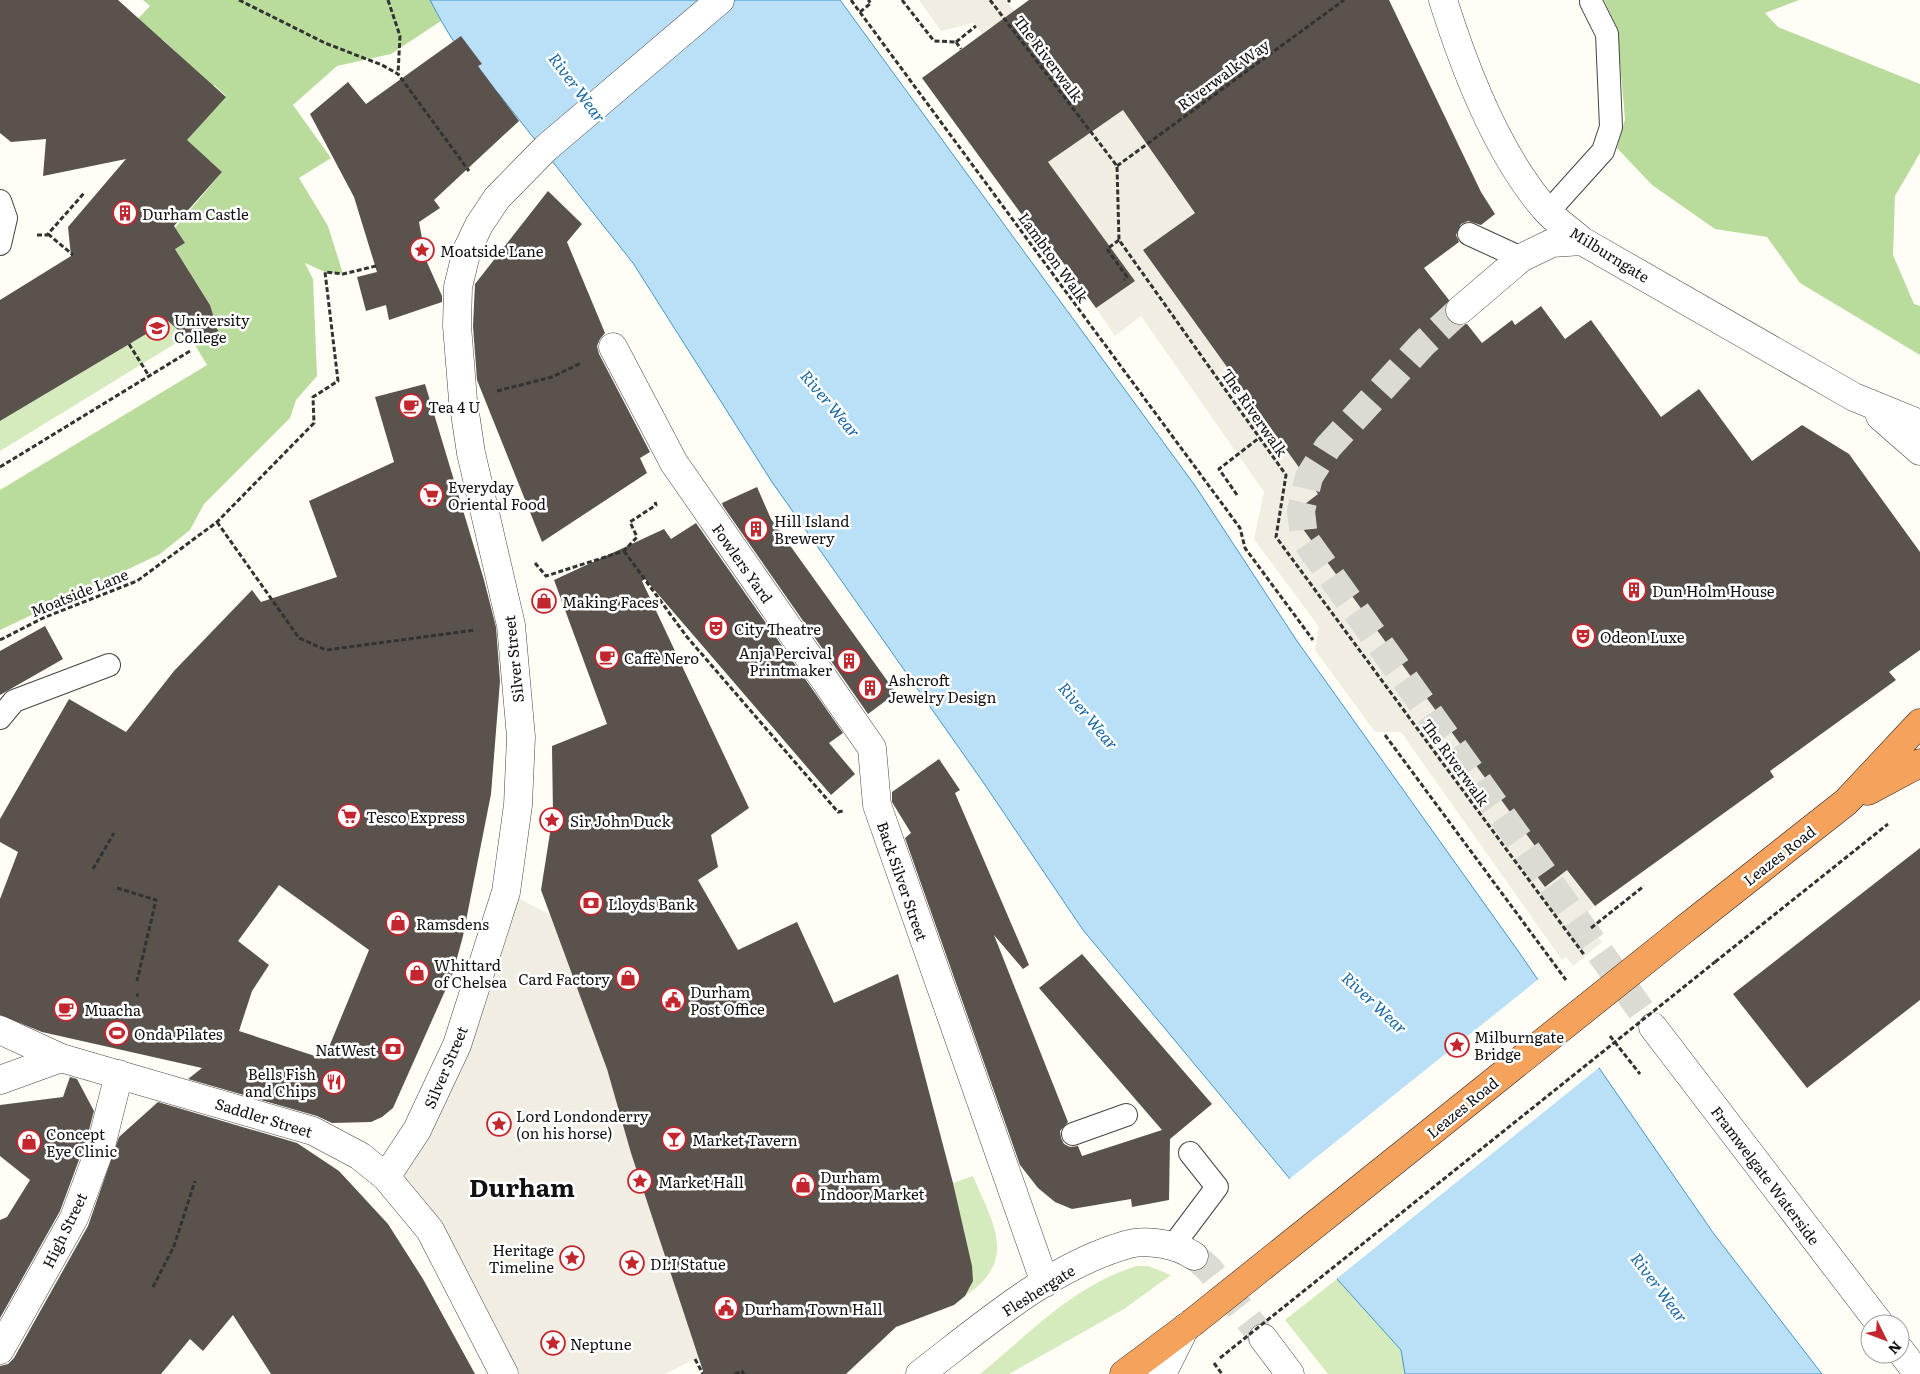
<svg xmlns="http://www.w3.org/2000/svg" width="1920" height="1374" viewBox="0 0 1920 1374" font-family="Literata,serif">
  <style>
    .green { fill: #d5ebbd }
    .forest { fill: #b9dc9c }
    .plaza { fill: #f1ede2 }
    .water { fill: #b9e0f7; stroke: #3f96cf }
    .pier { fill: #fffdf5 }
    .building { fill: #5a524d; fill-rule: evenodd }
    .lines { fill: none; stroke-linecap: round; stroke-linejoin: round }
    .street-tunnel { stroke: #dbdad3; stroke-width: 28; stroke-dasharray: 28 14; stroke-linecap: butt }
    .lane-casing { stroke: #444; stroke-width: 24 }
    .street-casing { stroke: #444; stroke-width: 29 }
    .highway-casing { stroke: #222; stroke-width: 29 }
    .path { stroke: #333; stroke-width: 3; stroke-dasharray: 5 2.5; stroke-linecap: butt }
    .lane { stroke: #fff; stroke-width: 22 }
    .street { stroke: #fff; stroke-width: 28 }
    .highway { stroke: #f5a25d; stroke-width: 28 }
    .highway-bridge-casing { stroke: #222; stroke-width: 29; stroke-linecap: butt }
    .path-bridge { stroke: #333; stroke-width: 3; stroke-dasharray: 5 2.5; stroke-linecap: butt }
    .highway-bridge { stroke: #f5a25d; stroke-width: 28 }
    .labels { text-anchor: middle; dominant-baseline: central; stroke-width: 5; stroke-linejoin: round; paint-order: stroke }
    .street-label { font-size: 15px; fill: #111; stroke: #fff }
    .poi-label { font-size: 15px; fill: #111; stroke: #fff; text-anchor: start }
    .water-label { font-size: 16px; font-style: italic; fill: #1768a6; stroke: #fff }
    .town-label { font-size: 25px; font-weight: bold; fill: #111; stroke: #fff }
  </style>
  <rect width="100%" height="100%" fill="#fffdf5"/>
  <path class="green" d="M168,321L186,337L0,451V421Z
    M973,1176C993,1224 1019,1260 965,1296L973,1281L953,1183Z
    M1137,1266H1148L1171,1275L1124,1309L1009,1374H980C1030,1333 1074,1285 1137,1266Z
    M1337,1279L1401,1350L1405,1374H1328L1285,1320Z"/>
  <path class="forest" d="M143,0H430L441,21L391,54L337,66L293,105L331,158L299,178L328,226L343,274L325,272L305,263L313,279L317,376L296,400L290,418L204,504L190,530L160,554L0,630V490L207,365L195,345L219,334L209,303L175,249L185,243L175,228L222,172L210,161L181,147L226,96L214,85L210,90L172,57L176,52L162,39L157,44L134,23L150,6Z
    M1604,0H1799L1765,13L1778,27L1920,84V153L1895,196L1893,255L1914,304L1920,306V355L1800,283L1767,237L1715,229L1652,185L1617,148L1625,119L1617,28Z"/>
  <path class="plaza" d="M919,0H1006L1101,125L1123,110L1195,213L1143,250L1318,494L1292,514L1535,846L1522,857L1545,887L1567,870L1595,906L1583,916L1602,942L1573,966L1566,957L1562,960L1401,732H1375L1315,650L1319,627L1254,539L1264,492L1141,316L1115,336L1096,308L1134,281L1117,257L1057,254L1048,242L1086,214L1048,162L1077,141L992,26L982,34L974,23L941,31Z
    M506,892L551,915L607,1069L640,1181L699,1357L665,1374H504L386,1177L417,1130Z"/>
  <path class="water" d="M430,0H840L1196,487L1297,641L1516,948L1714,1234L1822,1374H1405L1401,1350L1337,1279L1290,1179L1083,930L983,782L772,482L633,263L498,93C466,64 450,38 430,0Z"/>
  <path class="pier" d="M1540,978L1601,1066L1335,1280L1288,1180Z"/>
  <path class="building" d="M0,0H118L226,97L187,140L222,172L174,226L185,243L175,249L210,305L219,334L195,345L168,321L0,421V300L71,256L68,227L126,159L43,176L46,139L11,142L0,133Z
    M1029,0H1389L1481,192L1495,214L1481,225L1468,221L1461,224L1456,235L1459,242L1424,268L1449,300L1445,312L1448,320L1455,325L1467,324L1482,343L1512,320L1515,325L1541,306L1565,339L1591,320L1661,417L1699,389L1752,461L1802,425L1849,454L1920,552V650L1889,672L1896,680L1770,771L1774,777L1595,906L1567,870L1545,887L1522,856L1535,846L1292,514L1318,494L1143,250L1195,213L1123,110L1048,162L1135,281L1096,308L1048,242L1044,245L922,78Z
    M461,36L482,64L478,66L519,121L434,200L440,208L419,222L426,260L442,296V302L389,320L386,305L366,311L357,277L377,272L354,197L310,114L348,82L366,104Z
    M548,191L582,224L567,242L605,333L600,339L597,346L599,354L650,452L640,458L647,473L542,542L477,380L473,326L475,284Z
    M425,384L484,580L496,627L500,681L491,794L463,936L453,973L393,1108L382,1117L371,1122L332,1123L317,1116L188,1079L202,1068L42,1032L0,1015V899L18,852L0,842V819L69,699L126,732L174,671L252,590L261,602L337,577L309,501L394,462L375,397ZM279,885L369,950L324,1059L239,1031L252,991L269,965L238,941Z
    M757,487L771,519L896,693L868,714L723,506L722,503Z
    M696,523L843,733L829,743L855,774L831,795L645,579L642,581L749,808L711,835L718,867L698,880L738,950L797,922L834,1003L898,974L953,1183L972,1266L973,1281L965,1296L954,1305L896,1327L846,1374H704L631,1153L607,1069L541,890L553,814L552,746L607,724L554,580L664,529L671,539Z
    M45,626L63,659L0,695V651Z
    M939,759L960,790L955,793L1029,965L1023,969L994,935L1068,1122L1060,1131L1061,1138L1064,1144L1070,1147L1078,1146L1082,1156L1162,1130L1039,988L1082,954L1212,1104L1170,1139L1169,1200L1132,1207L1131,1199L1072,1209L1055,1202L1038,1188L1020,1165L905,838L911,833L892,802V792Z
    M1920,848V1000L1807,1088L1733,994Z
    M70,1077L77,1079L94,1111L86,1141L60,1211L0,1318V1220L7,1217L30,1180L0,1156V1105L63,1097Z
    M158,1102L297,1143L339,1171L388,1224L423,1279L475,1374H271L233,1315L203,1351L190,1339L161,1374H0V1366L8,1364L14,1358L88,1226L119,1137Z"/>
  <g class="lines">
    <path class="street-tunnel" d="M1460,310L1423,344L1328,447L1309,477L1301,511L1304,538L1653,1027
      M1194,1256L1209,1269L1263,1338"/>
    <g class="lane-casing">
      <path id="lane" d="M0,201L6,218L0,244
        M1548,212L1603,151L1611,127L1607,34L1591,2
        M1469,234L1521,258
        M0,718L14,701L109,665
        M1073,1134L1126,1115
        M1172,1247L1217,1187L1190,1153"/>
    </g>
    <g class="street-casing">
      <path id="street" d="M1443,0C1465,70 1498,156 1547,211C1557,222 1571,231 1582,241L1854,397L1920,424
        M1460,310L1521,258L1552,243L1582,241
        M613,347L674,463L872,748L877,805L1045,1283
        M1880,416L1920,451
        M1653,1027L1880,1324
        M0,1030L61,1058L313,1131L360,1156L386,1177L430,1230L504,1374
        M0,1080L61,1058
        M386,1177L417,1130L457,1045L506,892L518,805L521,737L511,625L471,453L463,400L457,326L458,287L467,250L479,225L497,198L546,148L720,0
        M1263,1338L1290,1374
        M0,1350L74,1218L101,1146L119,1074
        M1900,1350L1918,1374
        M920,1374C983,1326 1050,1266 1129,1244C1149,1239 1178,1245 1194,1256
        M1162,1374L1185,1328"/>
    </g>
    <g class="highway-casing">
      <path id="highway" d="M1868,791L1920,763
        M1686,928L1846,802L1920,723
        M1124,1374L1192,1323"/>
    </g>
    <path class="path" d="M239,0L325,43L382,65L398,74L469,171
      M388,0L400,36L398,74
      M851,0L1240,528L1245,548L1313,640
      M902,0L934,41L956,42
      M990,0L1117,166L1119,240L1286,475L1276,537L1585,956
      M1008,2L1010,0
      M860,12L871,3L868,0
      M956,42L976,26
      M956,42L961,49
      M1117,166L1344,0
      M48,234L73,255
      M37,235H47L85,192
      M1119,240L1107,249L1127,277L1124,280
      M129,344L149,376
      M497,391L552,377L581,363
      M0,467L190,351
      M1237,495L1219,469L1259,438
      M217,522L299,638L326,650L475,630
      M624,551L687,637L838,812L843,811
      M535,563L546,576L624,551L637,537L630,522L656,505L655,502
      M0,640L43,618L137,581L217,522L314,423L313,397L338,381L325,272L343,274L376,266
      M1385,735L1566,980
      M93,869L114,833
      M117,888L156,900L137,981
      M1591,928L1644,886
      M1715,962L1888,824
      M136,995H139
      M1610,1036L1640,1074
      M153,1287L174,1246L195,1181
      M695,1359L703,1374
      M1214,1363L1222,1374
      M735,1374L742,1371L744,1374"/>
    <use href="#lane" class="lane"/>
    <use href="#street" class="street"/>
    <use href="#highway" class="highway"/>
    <g class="highway-bridge-casing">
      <path id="highway-bridge" d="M1192,1323L1686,928"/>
    </g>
    <path class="path-bridge" d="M1220,1358L1715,962"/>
    <use href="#highway-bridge" class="highway-bridge"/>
  </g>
  <defs>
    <g id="building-ring" transform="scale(1.25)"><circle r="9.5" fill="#fff" stroke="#c4262e" stroke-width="1.5"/><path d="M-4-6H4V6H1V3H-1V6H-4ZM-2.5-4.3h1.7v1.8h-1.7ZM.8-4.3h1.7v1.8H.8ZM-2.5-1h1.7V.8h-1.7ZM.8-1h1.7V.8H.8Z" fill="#c4262e"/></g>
    <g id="sight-ring" transform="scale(1.25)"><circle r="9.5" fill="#fff" stroke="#c4262e" stroke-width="1.5"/><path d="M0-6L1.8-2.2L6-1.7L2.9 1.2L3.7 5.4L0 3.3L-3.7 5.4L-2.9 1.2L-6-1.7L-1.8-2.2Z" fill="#c4262e"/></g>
    <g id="university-ring" transform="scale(1.25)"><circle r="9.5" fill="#fff" stroke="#c4262e" stroke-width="1.5"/><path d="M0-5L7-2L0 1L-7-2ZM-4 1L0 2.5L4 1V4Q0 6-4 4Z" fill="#c4262e"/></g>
    <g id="cafe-ring" transform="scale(1.25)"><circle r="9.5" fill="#fff" stroke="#c4262e" stroke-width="1.5"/><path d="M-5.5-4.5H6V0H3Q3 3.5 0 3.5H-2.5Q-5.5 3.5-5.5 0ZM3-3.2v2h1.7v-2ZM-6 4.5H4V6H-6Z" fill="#c4262e"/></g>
    <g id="supermarket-ring" transform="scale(1.25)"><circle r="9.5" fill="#fff" stroke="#c4262e" stroke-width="1.5"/><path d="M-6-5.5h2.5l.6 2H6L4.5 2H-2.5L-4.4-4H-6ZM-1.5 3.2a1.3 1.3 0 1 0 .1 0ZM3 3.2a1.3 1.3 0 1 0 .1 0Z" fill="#c4262e"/></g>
    <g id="shop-ring" transform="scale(1.25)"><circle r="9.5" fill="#fff" stroke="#c4262e" stroke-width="1.5"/><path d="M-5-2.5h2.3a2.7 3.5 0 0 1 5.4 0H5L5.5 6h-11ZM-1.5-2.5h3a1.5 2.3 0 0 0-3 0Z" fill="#c4262e"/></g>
    <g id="theatre-ring" transform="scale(1.25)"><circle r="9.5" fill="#fff" stroke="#c4262e" stroke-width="1.5"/><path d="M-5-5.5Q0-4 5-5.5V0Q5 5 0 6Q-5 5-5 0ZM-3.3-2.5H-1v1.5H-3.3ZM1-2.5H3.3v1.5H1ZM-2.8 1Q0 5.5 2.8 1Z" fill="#c4262e"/></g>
    <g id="bank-ring" transform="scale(1.25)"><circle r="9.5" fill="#fff" stroke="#c4262e" stroke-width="1.5"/><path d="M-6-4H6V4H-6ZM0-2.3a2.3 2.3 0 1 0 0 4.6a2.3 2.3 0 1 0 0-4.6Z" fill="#c4262e"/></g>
    <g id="civic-ring" transform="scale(1.25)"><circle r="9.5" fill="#fff" stroke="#c4262e" stroke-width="1.5"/><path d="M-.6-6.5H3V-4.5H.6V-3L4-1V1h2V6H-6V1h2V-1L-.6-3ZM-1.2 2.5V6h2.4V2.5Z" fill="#c4262e"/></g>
    <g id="stadium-ring" transform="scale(1.25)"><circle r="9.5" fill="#fff" stroke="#c4262e" stroke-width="1.5"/><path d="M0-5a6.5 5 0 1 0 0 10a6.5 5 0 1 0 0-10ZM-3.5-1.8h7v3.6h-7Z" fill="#c4262e"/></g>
    <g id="restaurant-ring" transform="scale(1.25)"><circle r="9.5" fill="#fff" stroke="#c4262e" stroke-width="1.5"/><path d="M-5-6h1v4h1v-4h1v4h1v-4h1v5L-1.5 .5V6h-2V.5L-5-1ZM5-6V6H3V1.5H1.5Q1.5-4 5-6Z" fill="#c4262e"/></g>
    <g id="bar-ring" transform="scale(1.25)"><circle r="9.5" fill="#fff" stroke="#c4262e" stroke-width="1.5"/><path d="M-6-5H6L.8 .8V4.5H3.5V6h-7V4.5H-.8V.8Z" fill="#c4262e"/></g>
  </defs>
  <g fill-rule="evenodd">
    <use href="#building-ring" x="125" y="213"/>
    <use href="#sight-ring" x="422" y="250"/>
    <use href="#university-ring" x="157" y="328"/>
    <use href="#cafe-ring" x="411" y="406"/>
    <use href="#supermarket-ring" x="431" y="495"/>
    <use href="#building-ring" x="756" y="529"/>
    <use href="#building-ring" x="1634" y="590"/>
    <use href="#shop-ring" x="544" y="601"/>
    <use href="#theatre-ring" x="716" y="628"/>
    <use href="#theatre-ring" x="1583" y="636"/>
    <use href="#cafe-ring" x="607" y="657"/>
    <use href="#building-ring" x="849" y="661"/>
    <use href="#building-ring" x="870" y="688"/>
    <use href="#supermarket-ring" x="349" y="816"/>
    <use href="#sight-ring" x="552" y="820"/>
    <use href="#bank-ring" x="591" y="903"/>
    <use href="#shop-ring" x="398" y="923"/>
    <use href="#shop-ring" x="417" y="973"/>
    <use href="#shop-ring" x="628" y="978"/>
    <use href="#civic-ring" x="673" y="1000"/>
    <use href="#cafe-ring" x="66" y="1009"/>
    <use href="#stadium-ring" x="117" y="1033"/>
    <use href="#sight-ring" x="1457" y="1045"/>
    <use href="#bank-ring" x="393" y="1049"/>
    <use href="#restaurant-ring" x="334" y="1082"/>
    <use href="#sight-ring" x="499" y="1124"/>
    <use href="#bar-ring" x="674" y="1139"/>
    <use href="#shop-ring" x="29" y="1142"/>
    <use href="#sight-ring" x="640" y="1181"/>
    <use href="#shop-ring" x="803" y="1185"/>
    <use href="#sight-ring" x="572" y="1258"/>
    <use href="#sight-ring" x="632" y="1263"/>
    <use href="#civic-ring" x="726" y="1308"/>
    <use href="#sight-ring" x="553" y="1343"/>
  </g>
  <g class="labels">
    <g class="street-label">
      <text transform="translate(1049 58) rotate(53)">The Riverwalk</text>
      <text transform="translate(1223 74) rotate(-36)">Riverwalk Way</text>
      <text transform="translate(1610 254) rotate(32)">Milburngate</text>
      <text transform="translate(1054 257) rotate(54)">Lambton Walk</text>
      <text transform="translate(1255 412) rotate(55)">The Riverwalk</text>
      <text transform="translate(743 563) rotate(55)">Fowlers Yard</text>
      <text transform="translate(79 592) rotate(-22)">Moatside Lane</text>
      <text transform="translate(513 659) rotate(-96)">Silver Street</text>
      <text transform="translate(1456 762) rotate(54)">The Riverwalk</text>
      <text transform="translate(1779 855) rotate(-38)">Leazes Road</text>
      <text transform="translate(903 881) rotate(71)">Back Silver Street</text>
      <text transform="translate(445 1067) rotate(-67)">Silver Street</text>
      <text transform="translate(1462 1107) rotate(-39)">Leazes Road</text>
      <text transform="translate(264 1117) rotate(17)">Saddler Street</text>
      <text transform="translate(1766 1175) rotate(53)">Framwelgate Waterside</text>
      <text transform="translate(64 1230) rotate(-64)">High Street</text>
      <text transform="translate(1038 1290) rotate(-32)">Fleshergate</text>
    </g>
    <g class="poi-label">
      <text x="142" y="213">Durham Castle</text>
      <text x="440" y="250">Moatside Lane</text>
      <text x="174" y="319">University<tspan x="174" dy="17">College</tspan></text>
      <text x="428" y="406">Tea 4 U</text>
      <text x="448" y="486">Everyday<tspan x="448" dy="17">Oriental Food</tspan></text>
      <text x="774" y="520">Hill Island<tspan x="774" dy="17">Brewery</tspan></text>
      <text x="1652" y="590">Dun Holm House</text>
      <text x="562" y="601">Making Faces</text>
      <text x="734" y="628">City Theatre</text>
      <text x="1600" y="636">Odeon Luxe</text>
      <text x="832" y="652" text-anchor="end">Anja Percival<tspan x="832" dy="17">Printmaker</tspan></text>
      <text x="624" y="657">Caffè Nero</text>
      <text x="888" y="679">Ashcroft<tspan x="888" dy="17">Jewelry Design</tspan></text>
      <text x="366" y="816">Tesco Express</text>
      <text x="570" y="820">Sir John Duck</text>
      <text x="608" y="903">Lloyds Bank</text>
      <text x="416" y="923">Ramsdens</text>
      <text x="434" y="964">Whittard<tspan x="434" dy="17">of Chelsea</tspan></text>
      <text x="610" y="978" text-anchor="end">Card Factory</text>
      <text x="690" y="991">Durham<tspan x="690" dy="17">Post Office</tspan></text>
      <text x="84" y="1009">Muacha</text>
      <text x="134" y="1033">Onda Pilates</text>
      <text x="1474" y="1036">Milburngate<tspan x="1474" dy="17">Bridge</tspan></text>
      <text x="376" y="1049" text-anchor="end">NatWest</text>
      <text x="316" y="1073" text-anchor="end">Bells Fish<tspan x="316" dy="17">and Chips</tspan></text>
      <text x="516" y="1115">Lord Londonderry<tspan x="516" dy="17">(on his horse)</tspan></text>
      <text x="46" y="1133">Concept<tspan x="46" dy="17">Eye Clinic</tspan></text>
      <text x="692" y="1139">Market Tavern</text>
      <text x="820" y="1176">Durham<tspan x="820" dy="17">Indoor Market</tspan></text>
      <text x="658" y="1181">Market Hall</text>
      <text x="554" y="1249" text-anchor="end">Heritage<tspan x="554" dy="17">Timeline</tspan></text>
      <text x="650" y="1263">DLI Statue</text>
      <text x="744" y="1308">Durham Town Hall</text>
      <text x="570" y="1343">Neptune</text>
    </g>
    <g class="water-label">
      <text transform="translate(578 87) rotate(53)">River Wear</text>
      <text transform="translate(831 403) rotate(50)">River Wear</text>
      <text transform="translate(1089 715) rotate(50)">River Wear</text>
      <text transform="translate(1375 1002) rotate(43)">River Wear</text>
      <text transform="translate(1660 1287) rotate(53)">River Wear</text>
    </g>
    <g class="town-label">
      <text x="522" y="1186">Durham</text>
    </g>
  </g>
  <g transform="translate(1885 1339) rotate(132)"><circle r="24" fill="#ffffff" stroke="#a0a0a0"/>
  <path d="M0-4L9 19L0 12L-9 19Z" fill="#c4262e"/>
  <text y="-8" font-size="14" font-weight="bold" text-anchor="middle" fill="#111111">N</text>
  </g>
</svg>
